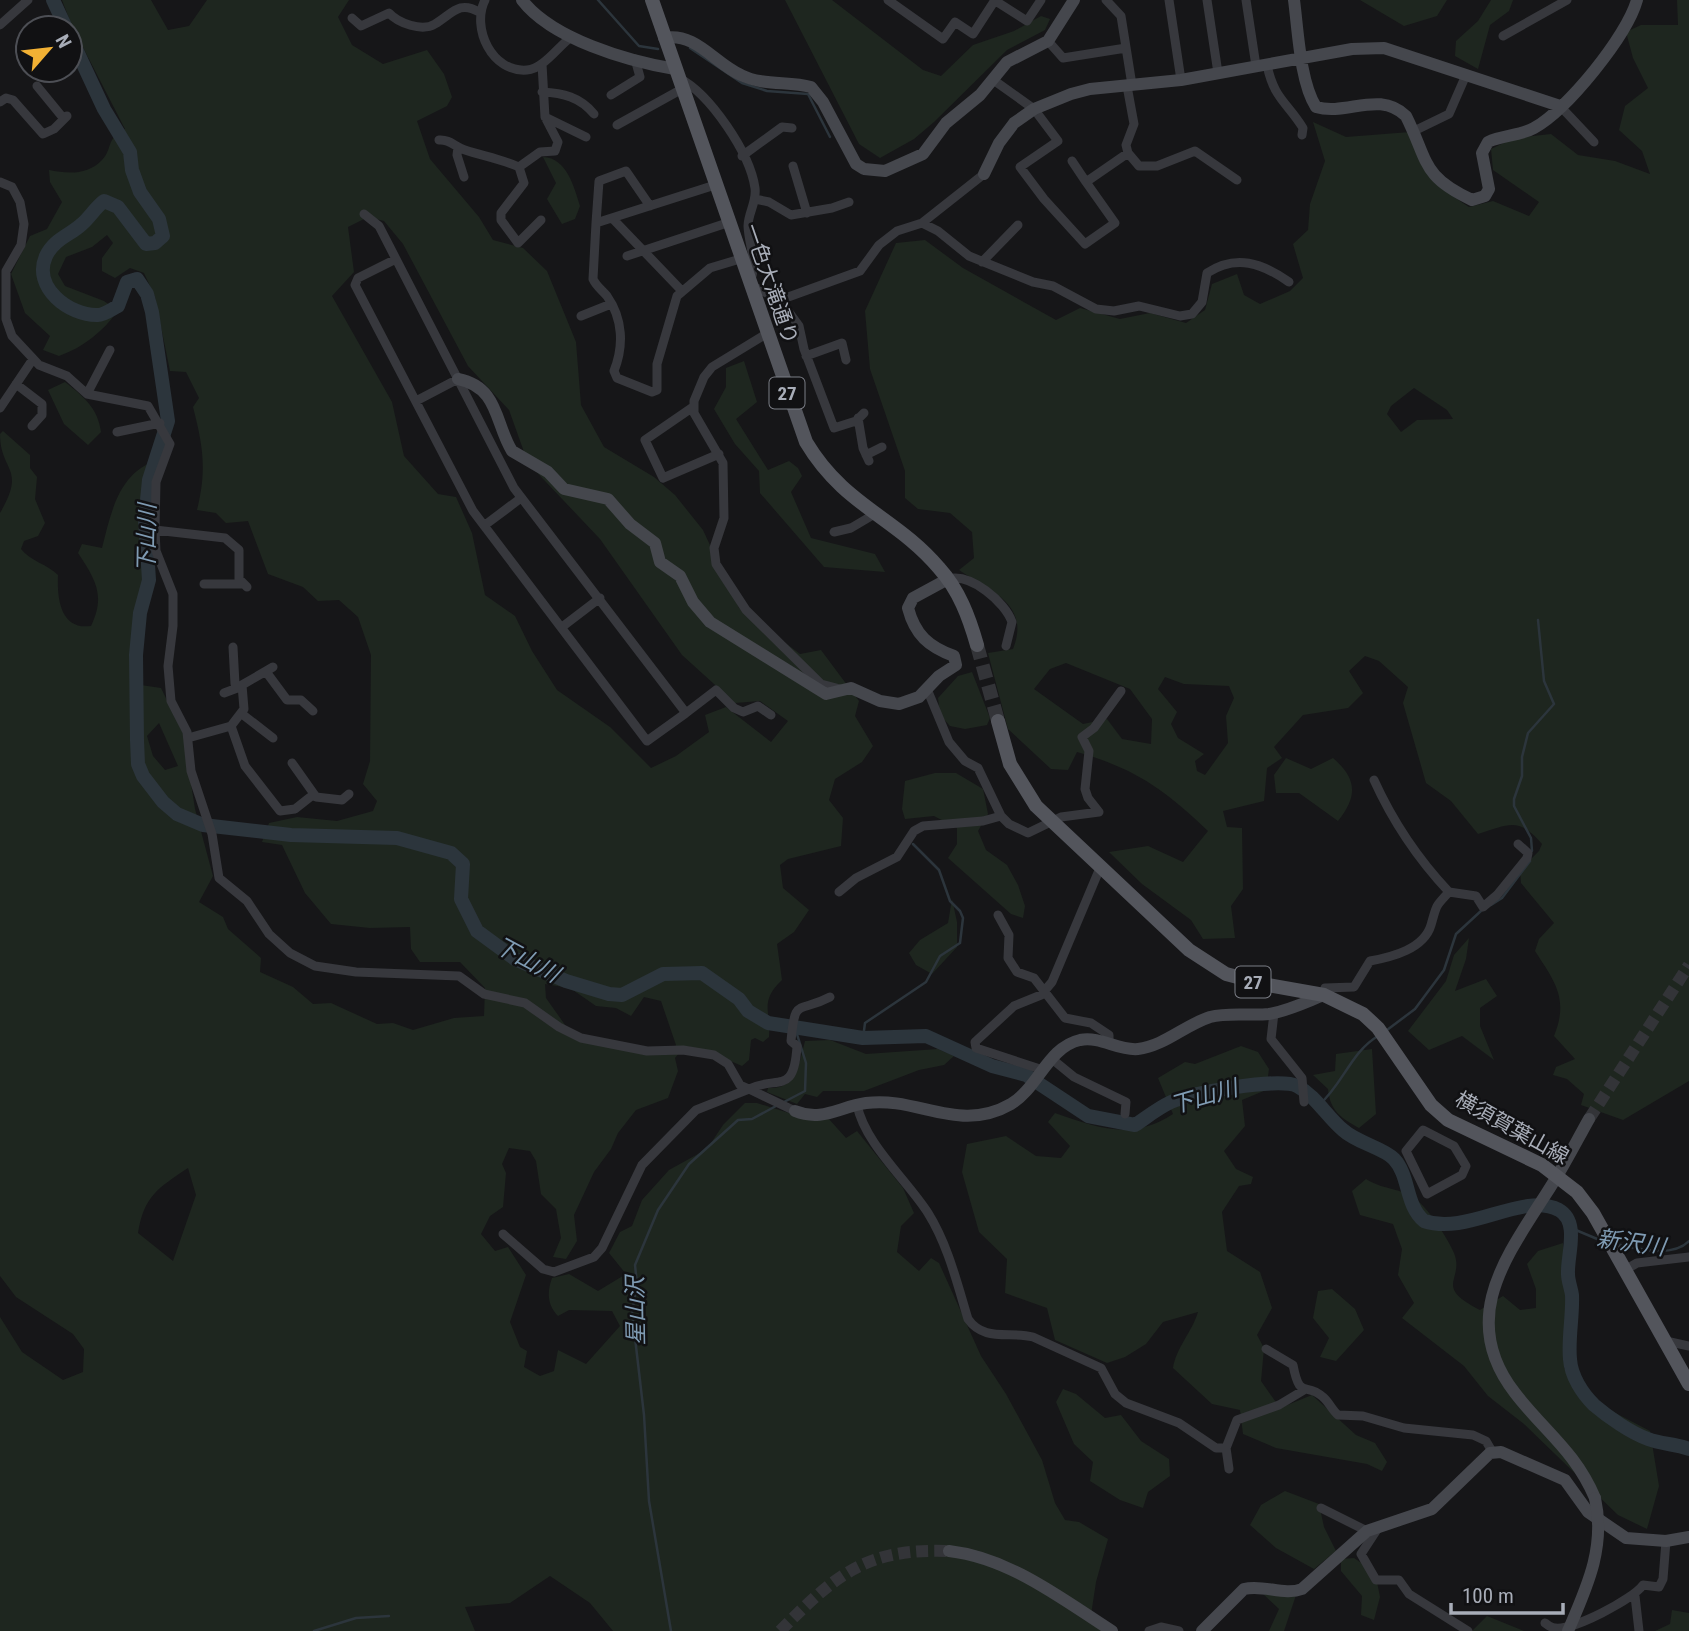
<svg xmlns="http://www.w3.org/2000/svg" width="1689" height="1631" viewBox="0 0 1689 1631" font-family="'Roboto Condensed','Noto Sans JP',sans-serif">
  <style>
    .green { fill: #1e261f; fill-rule: evenodd }
    .lines { fill: none; stroke-linecap: round; stroke-linejoin: round }
    .stream { stroke: #2c353c; stroke-width: 2.5 }
    .river { stroke: #2c353c; stroke-width: 14 }
    .secondary-tunnel { stroke: #333438; stroke-width: 12; stroke-dasharray: 12 6; stroke-linecap: butt }
    .primary-tunnel { stroke: #333438; stroke-width: 14; stroke-dasharray: 14 7; stroke-linecap: butt }
    .street { stroke: #37383d; stroke-width: 9 }
    .secondary { stroke: #45474d; stroke-width: 12 }
    .primary { stroke: #53555c; stroke-width: 14 }
    .secondary-bridge { stroke: #45474d; stroke-width: 12 }
    .labels { text-anchor: middle; dominant-baseline: central; stroke-width: 5; stroke-linejoin: round; paint-order: stroke }
    .shield { fill: #111113; stroke: #7b7e86; stroke-width: 2 }
    .shield-label { font-size: 19px; font-weight: bold; fill: #a8adb8 }
    .street-label { font-size: 21px; fill: #a8adb8; stroke: #111113 }
    .water-label { font-size: 23px; font-style: italic; fill: #7f9bb3; stroke: #111113 }
  </style>
  <rect width="100%" height="100%" fill="#161618"/>
  <path class="green" d="M62,0H151L168,30L189,26L207,0H349L338,17L352,45L383,64L427,50L444,74L452,97L447,106L417,121L430,159L479,217L493,240L523,248L547,271L576,342L581,405L604,447L654,477L675,495L703,530L739,608L800,654L821,650L859,701L855,716L873,746L862,762L835,779L829,800L843,818L841,846L788,859L780,865L783,888L809,910L794,932L777,944L782,980C759,1002 771,1010 769,1037L763,1042L755,1038L751,1040L749,1060L742,1066L705,1050L685,1046L675,1058L678,1071L668,1098L636,1110L618,1133L611,1149L594,1172L574,1215L577,1241L566,1259L553,1257L561,1238L556,1209L541,1194L536,1161L530,1151L509,1148L502,1164L506,1173L503,1207L490,1216L481,1234L495,1251L508,1247L526,1275L510,1322L520,1347L527,1351L524,1367L540,1376L554,1371L558,1350L586,1364L620,1326L612,1311L569,1310L558,1316C547,1305 547,1292 552,1278L569,1274L598,1291L626,1274L609,1253L620,1232L632,1226L642,1200L669,1170L707,1149L723,1125L745,1103H757L805,1118H828L846,1138L857,1131L903,1188L914,1213L901,1226L897,1252L919,1271L931,1258L939,1263L981,1356L1006,1394L1042,1460L1055,1503L1065,1520L1079,1522L1108,1539L1096,1582L1091,1615L1105,1631H613L590,1603L550,1576L510,1603L465,1607L475,1631H0V1317L22,1352L63,1380L83,1372L84,1349L73,1334L16,1297L0,1276V513C27,467 0,472 0,434L3,431L30,455V468L37,477L35,499L45,523L38,536L24,541L21,549C30,561 47,564 58,575C57,598 60,630 91,626C106,595 95,579 78,553L82,544L102,548C110,517 117,479 148,464L143,524L145,578L134,632V684L161,688L183,733L195,809L213,876L199,902L223,917L228,929L261,958L260,972L293,987L313,1004L331,1003L377,1024L393,1023L413,1030L454,1018L484,1016L485,988L460,962H420L411,949L410,927L370,928L331,924L305,893L282,845L262,842L269,823L297,817L337,821L373,811L377,801L363,784L370,761L371,655L358,617L339,600L318,601L303,587L268,574L248,521L226,523L216,513L197,510C207,470 203,446 193,407L199,398L186,372L170,371L155,297L144,273L130,268L115,278L102,271V258L113,243L107,235L92,247L66,257L58,274L65,286L104,301L118,311C102,332 84,347 59,356L43,350L50,336L25,313L11,274L30,236L47,229L62,202L50,182L49,170C68,174 88,175 102,160C114,147 104,141 125,129L72,26ZM368,217L384,221L403,244L468,366L509,410L528,463L600,539L682,655L735,703L760,701L788,721L771,742L726,707L705,715L709,732L676,756L651,768L610,727L557,690L532,651L515,616L485,595L472,533L456,497L438,494L404,456L392,402L332,296L354,272L348,227ZM159,723L178,766L165,770L153,756L147,736ZM545,984L570,988L596,1006L616,1008L631,1016L644,997L661,1001L676,1045L670,1054L575,1039L546,998ZM188,1168L196,1195L173,1261L138,1233C144,1196 158,1188 188,1168Z
    M785,0H832L923,70L941,76L973,45L1014,31L1041,16L1050,19L1045,30L1007,50L934,122L914,139L880,158L859,144Z
    M1360,0H1447L1437,16L1404,26Z
    M1491,0H1513L1509,11L1490,25L1478,69L1455,56L1456,41L1478,21Z
    M1677,0H1689V1081L1623,1120L1581,1105L1584,1094L1567,1079L1553,1075L1556,1067L1575,1059L1554,1036C1569,999 1555,982 1535,951L1539,939L1554,923L1521,883L1520,870L1539,851L1542,844C1519,817 1510,824 1478,834L1451,801L1426,783L1403,703L1408,687L1379,661L1365,656L1349,671L1363,693L1348,708L1303,715L1274,747L1282,758L1267,768L1264,801L1223,811L1227,827L1242,828L1243,889L1231,906L1235,938L1203,939L1191,920L1142,884L1109,852L1148,846L1183,862L1208,831C1164,789 1136,769 1077,752L1068,770L1051,769L1008,729L988,653L1013,649C1031,604 990,591 959,570L974,558L972,532L950,513L918,509L905,498V471L870,369L865,311L896,243L925,240L963,268L1056,320L1080,308L1120,319L1150,313L1186,323L1205,310L1212,284L1237,274L1244,295L1260,304L1290,291L1303,278L1293,244L1308,230L1310,204L1325,161L1313,122L1346,137L1410,132C1423,172 1433,184 1469,207L1493,201L1529,216L1539,202L1493,170L1491,149L1514,138L1551,134L1578,155L1615,161L1650,174L1642,151L1619,130L1625,106L1648,88L1633,58L1626,32L1641,25H1678ZM1414,388L1447,410L1453,419L1417,420L1401,432L1387,414L1391,406ZM1066,663L1130,689L1152,719L1151,744L1122,739L1107,719L1083,724L1034,689L1050,669ZM1165,677L1184,684L1229,686L1234,698L1226,716L1228,743L1205,775L1197,771L1195,761L1204,754L1178,738L1171,724L1177,712L1158,689Z
    M543,157C567,158 574,187 580,206L575,219L562,224L547,199L556,183Z
    M744,361L757,402L736,419L768,470L789,461L798,468L802,476L791,492L811,538L875,554L885,572L824,567L760,493L759,471L735,444L714,409L726,387V368Z
    M65,382C83,396 98,408 101,432L88,445L64,424L48,390Z
    M972,672L990,718L987,725L965,729L950,726L940,715L938,698L958,676Z
    M1286,758L1311,769L1333,758C1357,779 1358,796 1338,821L1299,793H1276L1274,775Z
    M935,773H956L983,789L988,814L978,831L986,850L1007,865L1018,885L1025,906L1023,918L1011,914L948,858L957,844V828L934,816L905,819L902,809L905,781Z
    M952,899L957,922V947L932,974L916,965L909,953L920,940L948,923Z
    M1469,938L1466,959L1455,991L1486,979L1497,996L1480,1008V1026L1494,1060L1462,1036L1429,1050L1408,1031L1446,981L1454,955Z
    M830,1040L866,1054L938,1049L954,1056L944,1065L919,1070L864,1091H823L817,1097L805,1094L797,1104L767,1092L768,1088C796,1090 799,1064 805,1041Z
    M1241,1046L1258,1052L1269,1069L1266,1090L1242,1100L1245,1126L1224,1151L1236,1169L1253,1177L1251,1184L1239,1186L1222,1212L1227,1251L1260,1272L1272,1308L1257,1335L1264,1348L1261,1381L1280,1408L1312,1395L1356,1435L1375,1443L1387,1462L1382,1471L1367,1464L1276,1448L1243,1434L1240,1410L1212,1404L1173,1368C1176,1348 1192,1332 1198,1312L1163,1322L1146,1344L1125,1357L1107,1363L1055,1340L1047,1308L1005,1293L1007,1259L979,1232L962,1172L967,1144L1006,1136L1036,1156L1061,1158L1070,1146L1048,1122L1055,1113C1098,1128 1132,1141 1173,1114L1158,1078L1185,1062L1195,1064Z
    M1372,1049L1376,1114L1359,1128C1341,1118 1330,1111 1328,1089L1313,1075L1335,1071L1336,1054Z
    M1366,1179C1386,1192 1406,1186 1424,1207C1434,1218 1448,1239 1454,1253C1465,1280 1432,1286 1480,1310L1503,1296L1520,1310L1536,1308V1289L1527,1264L1538,1251L1563,1243L1568,1307L1564,1368L1581,1395L1650,1431L1659,1486L1647,1529L1618,1515L1524,1424L1488,1396L1464,1366L1402,1318L1414,1303L1398,1275L1402,1249L1393,1224L1360,1215L1352,1191Z
    M1332,1289L1355,1309L1364,1330L1336,1361L1320,1357L1329,1338L1313,1318L1318,1291Z
    M1063,1389L1076,1394L1105,1418L1121,1415L1141,1441L1169,1459L1170,1476L1148,1492L1143,1508L1120,1500L1090,1481L1093,1462L1074,1444L1056,1402Z
    M1285,1491L1319,1504L1324,1527L1336,1551L1314,1569L1276,1548L1250,1525L1261,1505Z
    M1354,1558L1375,1572L1380,1597L1374,1620L1361,1615L1362,1596L1341,1571V1559Z
    M1261,1592L1296,1595L1284,1631H1269L1279,1609Z
    M1672,1610L1689,1613V1631H1655L1670,1624Z
    M1487,1616L1524,1631H1472Z"/>
  <g class="lines">
    <path class="stream" d="M598,0L639,46L658,49
      M690,48L742,83L767,91L808,94L830,137
      M1532,851L1531,838L1514,806V799L1522,776V757L1528,733L1554,704L1544,681L1538,620
      M1491,905L1502,898L1530,861
      M1387,1030L1415,1009L1444,970L1456,934L1482,910
      M863,1038L865,1023L926,982L940,956L960,943L963,918L960,911L950,901L939,870L913,844
      M782,1103L805,1091L806,1063L796,1031
      M1319,1105C1343,1084 1351,1052 1378,1036
      M1571,1228L1602,1241
      M1616,1244C1637,1249 1673,1258 1689,1241
      M314,1631L356,1618L389,1616
      M671,1631L649,1501L644,1415L632,1312L637,1284L635,1265L658,1210L689,1164L738,1120L752,1119L776,1106"/>
    <path class="river" d="M53,0L66,28
      M70,36L104,109L130,152L132,170L140,192L159,219L163,236L155,243L146,244L118,207L104,201C95,208 90,217 82,224C69,236 54,239 46,256C32,287 69,316 98,315C104,315 112,309 118,306L127,282L137,279L147,294L152,312L168,421L149,480L145,520L149,580L140,613L136,655L137,740L138,764L143,776L163,802L177,814L203,825L291,835L397,838L451,853L463,864L461,899L477,931L515,959L566,981L609,994L622,995L663,974L702,973L739,999L748,1011L768,1023L863,1038L926,1036L992,1066L1026,1075L1088,1116L1135,1125C1147,1117 1158,1108 1171,1102C1190,1093 1279,1077 1297,1086C1316,1096 1327,1117 1343,1130C1357,1143 1384,1148 1394,1159C1410,1176 1405,1205 1424,1221C1468,1236 1523,1191 1559,1210C1580,1222 1567,1255 1568,1274C1568,1281 1571,1288 1572,1295C1573,1316 1568,1338 1570,1359C1571,1376 1582,1393 1594,1405C1608,1417 1631,1433 1648,1439C1661,1444 1676,1444 1689,1449"/>
    <path class="secondary-tunnel" d="M1589,1119L1689,965
      M780,1631C837,1574 866,1548 949,1551"/>
    <path class="primary-tunnel" d="M977,645L998,721"/>
    <path class="street" d="M485,0C471,28 492,73 527,70C543,69 558,47 570,38
      M888,0L943,39L955,22L973,34L995,0
      M994,0L1027,21L1041,0
      M1106,0L1121,16L1132,85
      M1169,0L1181,80
      M1207,0L1218,73
      M1246,0L1256,66
      M352,18L361,26L389,13C398,23 422,32 435,24C452,14 459,0 479,12
      M0,25L28,0
      M1503,36L1567,0
      M1048,41L1063,58L1126,48
      M542,64L545,117L586,137
      M1267,65C1274,99 1287,102 1303,128L1302,135
      M679,78C710,94 750,153 755,188C757,202 748,213 748,226C749,248 759,263 749,284L780,300L860,271L879,245L897,231L922,223L984,174
      M992,79L1034,109L1058,141L1020,167L1044,199L1085,244L1115,223L1086,182
      M37,86L64,119
      M542,92C563,93 580,97 594,114
      M611,95L640,77L635,59
      M0,102L6,98L13,100L43,134L54,129L67,116
      M1560,106L1594,142
      M617,125L682,89
      M1414,131L1449,114L1466,75
      M439,140C450,139 455,147 465,150C483,156 501,159 519,167
      M458,147L457,155L464,177
      M1128,153L1139,166H1157L1195,151L1237,180
      M742,156L782,127L792,128
      M1072,161L1086,182L1128,153L1126,145L1134,124L1127,86
      M793,166L807,213
      M0,182L12,187L20,202L24,224L21,245L6,271V319L12,336L39,365L67,376L87,394L148,406L170,444L156,482L155,530L156,551L173,594V626L168,666L171,701L187,732L191,771L212,834L219,878L247,901L269,934L290,953L315,966L356,972L459,976L484,994L525,1003L559,1027L581,1038L647,1051L683,1050L714,1055L728,1064L740,1085L749,1089C778,1075 794,1096 797,1046L791,1041C795,996 798,1014 830,997
      M715,185L596,223L593,279C596,286 602,290 607,296C623,319 624,346 614,371L617,378L652,392L657,390V364L677,296L710,268L740,259
      M755,199L769,202L791,215L832,208L849,202
      M364,214L379,226L396,259
      M612,218L681,290
      M541,220L518,243L501,220V213L524,183L519,167L540,152L555,151L558,142L545,117
      M596,223L599,181L626,171L650,206
      M922,223L938,231L969,256L1033,282L1053,286L1096,309L1114,311L1139,306L1180,316L1192,314L1202,302L1207,273C1236,254 1262,263 1289,282
      M627,256L727,223
      M396,259L514,488L686,713L647,741L473,511L355,285L358,278Z
      M982,262L1018,225
      M780,300L799,326L804,349L834,428L856,421L864,413
      M581,316L611,304
      M766,334L712,367L704,377L694,401V413L723,463L724,518L714,548L716,564L746,610L821,684L840,689
      M806,356L842,343L846,360
      M16,384L42,404V415L32,426
      M87,394L110,350
      M416,401L458,379
      M693,407L645,440L663,478L719,454
      M0,408L33,359
      M858,418L863,448L869,461
      M117,432L160,423
      M866,455L882,447
      M485,525L521,498
      M155,530L225,538L239,550V579L247,587
      M834,532L851,528L873,515
      M948,579C971,573 1005,602 1012,622L1006,646
      M204,584H241
      M562,627L600,598
      M233,647L235,684L242,689
      M267,673L287,700H301L313,711
      M927,689L949,742L965,761L978,768L1001,816L1009,824L1028,833L1061,817L1099,812L1088,798L1085,789L1089,751L1082,737L1094,728L1121,691
      M224,693L240,687
      M686,713L716,690L734,708L743,712L758,706L771,715
      M242,714L273,738
      M231,726L245,766L280,811L295,809L314,794L292,763
      M188,738L231,726L244,709L242,685L273,667
      M314,794L316,797L342,800L349,794
      M839,892L856,878L897,857L914,831L923,826L983,821L1001,816
      M1449,892L1476,896L1483,907L1497,895L1527,858L1528,853L1518,844
      M998,915L1009,935L1008,958L1017,972L1034,978L1065,1018L1091,1023L1109,1035V1044
      M1324,995L1325,988L1354,987L1370,961C1392,957 1424,949 1431,925C1437,905 1434,908 1449,892C1418,859 1393,822 1374,780
      M1274,1013L1271,1039L1302,1078L1304,1102
      M1052,1059L1074,1077L1126,1102L1125,1114
      M1043,1070L976,1048L975,1042L1014,1006L1041,995L1052,982L1100,868
      M857,1105C865,1144 907,1180 928,1213C948,1245 957,1283 968,1319C984,1342 1009,1331 1033,1337L1101,1368L1115,1394L1126,1403L1179,1423L1216,1448H1226
      M1423,1130L1454,1146L1466,1166L1462,1175L1427,1194L1406,1151Z
      M503,1234L543,1269L554,1272L594,1257L602,1248L642,1165L696,1110L749,1089L795,1111
      M1625,1270L1637,1263L1689,1257
      M1666,1341L1689,1346
      M1266,1349L1293,1365C1300,1401 1305,1381 1323,1397C1329,1402 1332,1410 1338,1415L1363,1416L1404,1428L1473,1435L1486,1441L1493,1453
      M1229,1469L1226,1448L1237,1420L1279,1405L1304,1390
      M1321,1508L1367,1531
      M1378,1528L1361,1554L1376,1580H1399L1409,1594L1468,1631
      M1635,1596L1639,1631
      M1545,1623C1548,1625 1551,1628 1555,1628C1573,1631 1633,1599 1643,1585L1659,1587L1663,1579L1666,1541
      M1149,1631L1161,1627L1179,1631"/>
    <path class="secondary" d="M522,0C552,39 627,61 675,69
      M1294,0C1298,30 1300,82 1316,107C1347,116 1379,90 1406,116C1429,162 1421,176 1472,200L1485,196L1489,189L1482,153L1488,142C1502,135 1520,136 1534,128C1567,110 1627,36 1637,0
      M664,38C696,32 714,63 741,75C763,86 788,81 811,87L823,102L856,164L864,169L885,171L923,154L946,123L980,95L1007,62L1048,41L1074,0
      M984,174L999,143L1014,123L1034,109L1071,94L1090,89L1181,80L1352,49L1384,48L1560,106
      M458,379C499,387 495,424 512,451L548,472L564,489L608,499L630,524L655,543L660,562L680,576L693,602L710,622L826,694L851,688L880,701L899,704L919,697L939,676L956,665L954,656C929,647 915,635 908,608L913,598L948,579
      M795,1111C822,1122 839,1107 866,1103C918,1096 959,1134 1011,1104C1038,1088 1048,1047 1080,1040C1101,1036 1118,1051 1138,1049C1164,1046 1185,1025 1210,1017C1229,1012 1250,1016 1269,1014C1288,1011 1306,1002 1324,995
      M1589,1119C1575,1144 1562,1170 1546,1194C1505,1258 1458,1320 1515,1393C1545,1432 1575,1451 1595,1498
      M949,1551C1010,1558 1062,1599 1112,1631
      M1202,1631L1244,1589C1263,1584 1284,1596 1302,1589L1367,1531L1432,1509L1490,1453L1501,1452L1565,1480L1588,1512L1626,1538L1666,1541L1689,1537"/>
    <path class="primary" d="M652,0L806,442C844,506 896,517 939,568C959,590 969,617 977,645
      M998,721L1010,764L1036,806L1189,950L1226,974L1268,985L1324,995L1363,1014L1378,1028L1431,1105L1448,1120L1542,1165L1577,1192L1593,1213L1689,1384"/>
    <path class="secondary-bridge" d="M1568,1631C1587,1587 1606,1547 1595,1498"/>
  </g>
  <g class="labels">
    <g class="shield">
      <rect x="769.5" y="377.5" width="35" height="31" rx="5"/>
      <rect x="1235.5" y="966.5" width="35" height="31" rx="5"/>
    </g>
    <g class="shield-label">
      <text x="787" y="393">27</text>
      <text x="1253" y="982">27</text>
    </g>
    <g class="street-label">
      <text transform="translate(771 284) rotate(71)">一色大滝通り</text>
      <text transform="translate(1512 1128) rotate(29)">横須賀葉山線</text>
    </g>
    <g class="water-label">
      <text transform="translate(147 538) rotate(-89)">下山川</text>
      <text transform="translate(527 960) rotate(28)">下山川</text>
      <text transform="translate(1204 1097) rotate(-16)">下山川</text>
      <text transform="translate(1631 1243) rotate(8)">新沢川</text>
      <text transform="translate(636 1311) rotate(-91)">星山沢</text>
    </g>
  </g>
  <g transform="translate(49 49) rotate(62)"><circle r="33" fill="#111113" stroke="#4d4f55" stroke-width="2"/>
  <path d="M0-5L12 26L0 18L-12 26Z" fill="#f2b134"/>
  <text y="-10" font-size="19" font-weight="bold" text-anchor="middle" fill="#a8adb8">N</text>
  </g>
  <path d="M1451 1603v10h112v-10" fill="none" stroke="#a8adb8" stroke-width="3.5"/>
  <text x="1462" y="1603" font-size="21" fill="#a8adb8" stroke="#111113" stroke-width="5" paint-order="stroke">100 m</text>
</svg>
